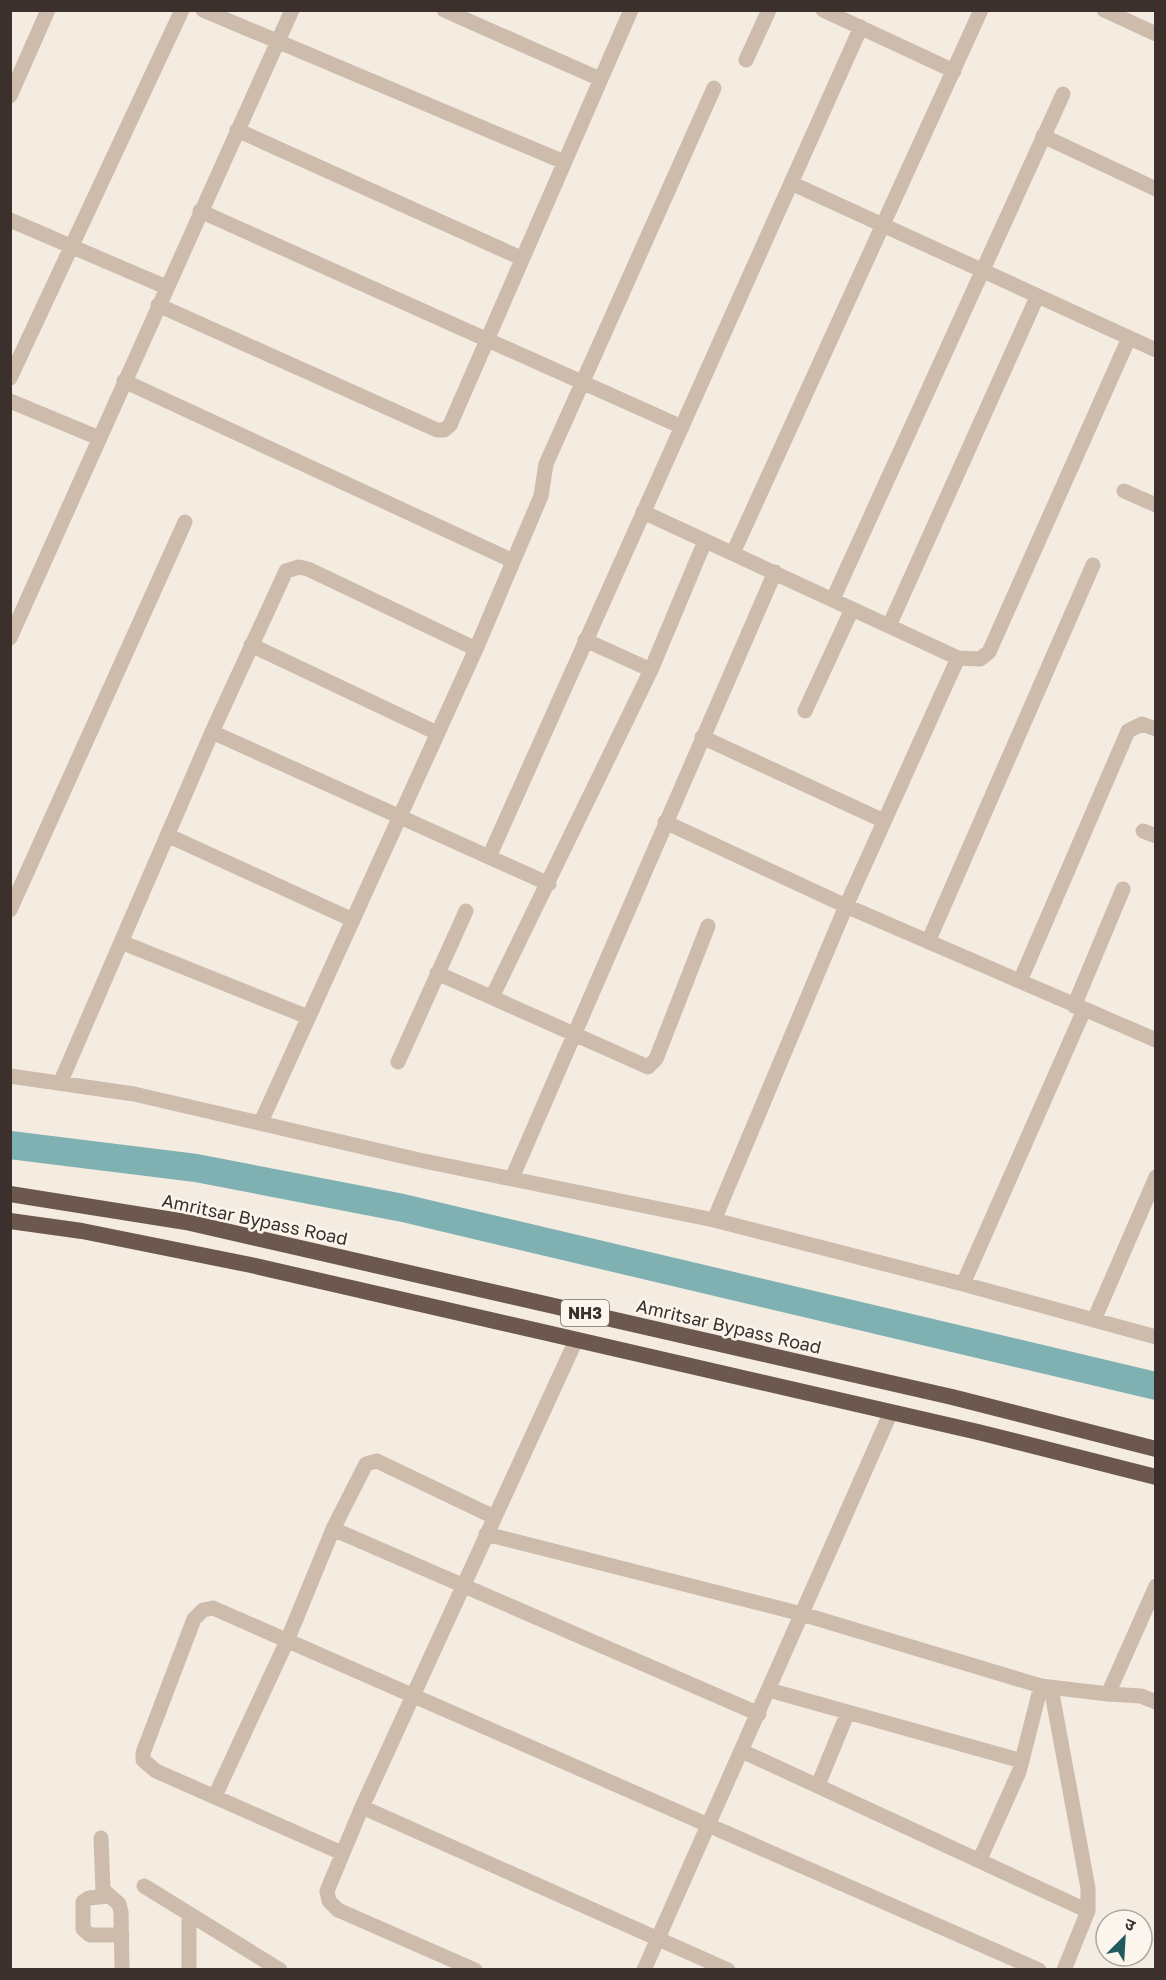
<svg xmlns="http://www.w3.org/2000/svg" width="1166" height="1980" viewBox="0 0 1166 1980" font-family="'Golos Text','Noto Sans Devanagari',sans-serif">
  <style>
    .lines { fill: none; stroke-linecap: round; stroke-linejoin: round }
    .river { stroke: #7fb0b2; stroke-width: 28 }
    .minor { stroke: #cdbbac; stroke-width: 15 }
    .trunk { stroke: #6c584f; stroke-width: 16 }
    .labels { text-anchor: middle; dominant-baseline: central; stroke-width: 5; stroke-linejoin: round; paint-order: stroke }
    .shield { fill: #fbf5ee; stroke: #756b66; stroke-width: 1.5 }
    .shield-label { font-size: 16px; font-weight: bold; fill: #3b302b }
    .street-label { font-size: 18px; fill: #3b302b; stroke: #fbf5ee }
  </style>
  <rect width="100%" height="100%" fill="#f4ebe1"/>
  <g class="lines">
    <path class="river" d="M10,1145L196,1168L403,1208L1156,1386"/>
    <path class="minor" d="M203,10L564,162
      M444,10L600,79
      M823,10L954,71
      M1104,10L1156,34
      M746,60L769,10
      M10,96L48,10
      M237,130L521,258
      M1043,136L1156,189
      M791,183L1156,350
      M200,211L682,427
      M10,220L166,287
      M158,305L437,430H444L450,425L631,10
      M10,378L182,10
      M124,381L513,561
      M10,401L99,438
      M1124,491L1156,505
      M643,512L958,658L980,659L989,652L1129,338
      M733,553L981,10
      M833,599L1063,94
      M889,626L1037,297
      M10,638L292,10
      M585,640L651,670
      M251,645L437,733
      M805,711L852,609
      M212,732L549,884
      M702,737L884,821
      M665,822L846,906L1156,1040
      M1143,831L1156,836
      M167,835L353,920
      M489,857L861,27
      M10,910L185,522
      M121,942L308,1017
      M928,942L1093,565
      M437,973L648,1067L656,1059L708,926
      M1020,981L1128,731L1142,724L1156,729
      M492,997L651,670L705,541
      M1074,1006L1123,889
      M398,1062L466,911
      M10,1076L134,1094L419,1160L714,1220L963,1284L1156,1337
      M61,1081L212,732L286,571L299,567L308,569L476,649
      M261,1122L476,649L541,496L546,464L714,88
      M512,1178L775,572
      M714,1220L846,906L958,658
      M963,1284L1084,1010
      M1094,1320L1156,1177
      M333,1529L759,1714
      M486,1534L802,1614L1041,1686L1108,1694L1156,1586
      M1051,1688L1088,1888V1911
      M769,1690L1022,1761
      M1108,1694L1141,1696L1156,1702
      M742,1751L1088,1911L1064,1970
      M818,1785L848,1712
      M215,1796L287,1641L333,1529L366,1464L377,1461L494,1517
      M362,1807L728,1970
      M101,1838L103,1890L119,1904L121,1912L122,1970
      M342,1853L156,1771L143,1760V1753L194,1619L203,1610L213,1608L1039,1970
      M980,1859L1019,1772L1041,1686
      M144,1886L280,1970
      M108,1896L89,1898L83,1902V1929L90,1935H122
      M189,1970V1916
      M475,1970L338,1910L329,1901L327,1891L362,1807L576,1340
      M644,1970L891,1412"/>
    <path class="trunk" d="M10,1194L186,1222L952,1397L1156,1449
      M10,1221L82,1231L251,1265L978,1432L1156,1477"/>
  </g>
  <g class="labels">
    <rect class="shield" x="561" y="1300" width="48" height="26" rx="4.5"/>
    <g class="shield-label">
      <text x="585" y="1313">NH3</text>
    </g>
    <g class="street-label">
      <text transform="translate(255 1219) rotate(12)">Amritsar Bypass Road</text>
      <text transform="translate(729 1326) rotate(13)">Amritsar Bypass Road</text>
    </g>
  </g>
  <rect width="1166" height="1980" fill="none" stroke="#3b302b" stroke-width="24"/>
  <g transform="translate(1124 1938) rotate(24)"><circle r="28" fill="#fbf5ee" stroke="#aea6a0" stroke-width="1.5"/>
  <path d="M0-4.5L10 22L0 15L-10 22Z" fill="#1f5a5e"/>
  <text y="-9" font-size="16" font-weight="bold" text-anchor="middle" fill="#3b302b">उ</text>
  </g>
</svg>
